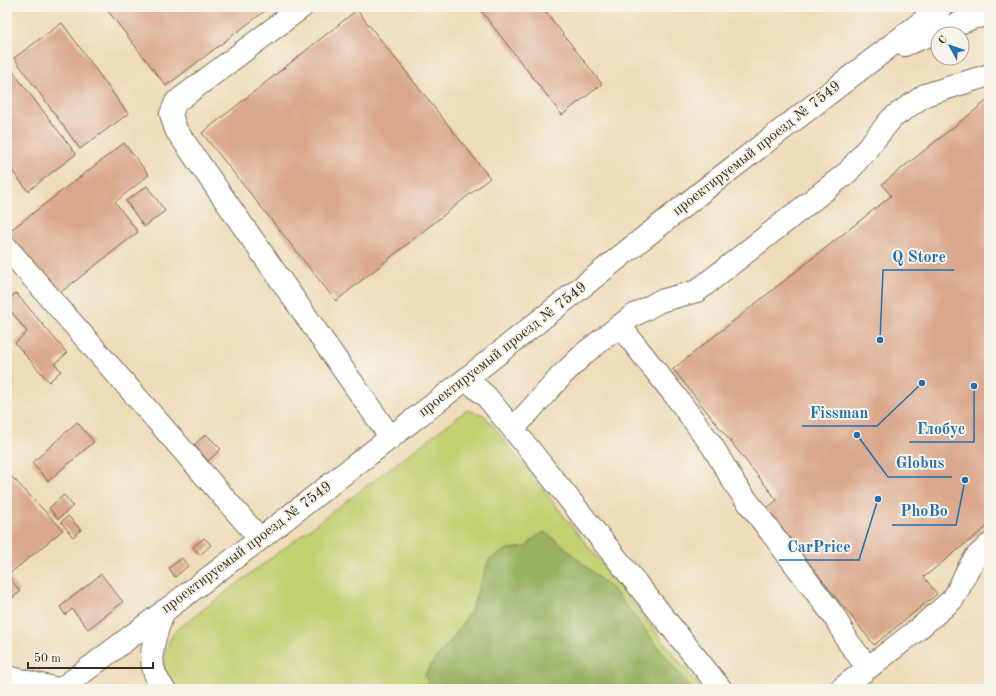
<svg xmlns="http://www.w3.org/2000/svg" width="996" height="696" viewBox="0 0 996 696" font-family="'Old Standard TT',serif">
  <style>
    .green { fill: #c2d072; stroke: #7e7d48 }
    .forest { fill: #99b264; stroke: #6a6e41 }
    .building { fill: #daa78c }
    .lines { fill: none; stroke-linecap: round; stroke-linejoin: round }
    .minor-casing { stroke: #7a6854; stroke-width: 24 }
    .major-casing { stroke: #7a6854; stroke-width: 24 }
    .minor { stroke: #fff; stroke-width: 22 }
    .major { stroke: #fff; stroke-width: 22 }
    .labels { text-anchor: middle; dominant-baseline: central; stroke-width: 4; stroke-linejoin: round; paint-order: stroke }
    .street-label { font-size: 15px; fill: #3b2a1e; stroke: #f7f3e8 }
    .leader { fill: none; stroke: #1f6fb2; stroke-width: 1.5 }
    .callout-dot { fill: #1f6fb2; stroke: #f7f3e8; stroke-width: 1.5 }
    .callout-label { font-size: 16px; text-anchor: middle; font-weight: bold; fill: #1f6fb2; stroke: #f7f3e8; stroke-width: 4; stroke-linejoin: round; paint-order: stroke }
  </style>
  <rect width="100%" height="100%" fill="#f7f3e8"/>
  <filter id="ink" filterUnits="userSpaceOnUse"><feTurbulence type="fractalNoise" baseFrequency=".025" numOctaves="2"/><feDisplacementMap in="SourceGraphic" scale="8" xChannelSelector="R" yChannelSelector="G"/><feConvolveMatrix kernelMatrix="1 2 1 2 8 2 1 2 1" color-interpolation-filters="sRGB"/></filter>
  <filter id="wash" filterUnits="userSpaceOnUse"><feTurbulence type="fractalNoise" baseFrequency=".012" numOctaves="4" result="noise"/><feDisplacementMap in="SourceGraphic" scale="16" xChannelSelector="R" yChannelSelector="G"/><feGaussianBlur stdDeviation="0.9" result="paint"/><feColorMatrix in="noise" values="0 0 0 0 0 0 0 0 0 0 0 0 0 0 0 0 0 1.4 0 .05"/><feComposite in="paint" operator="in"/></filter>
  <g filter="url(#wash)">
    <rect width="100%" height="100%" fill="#eedcb9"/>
    <path class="green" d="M467,410L484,415L701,689H691L617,594L561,544L533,539L526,548L508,549L489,560L471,611L449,643L432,663L428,684L434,689H180C158,672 161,651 176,630Z"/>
    <path class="forest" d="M7,364L13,377L7,454Z
      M544,532L561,544L617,594L691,689H434L428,684L425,675L432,663L449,643L471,611L489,560L508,549L526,547L533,539Z"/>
    <g id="blocks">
      <path class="building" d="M105,7H270L166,86Z
        M478,7H542L602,84L562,115Z
        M357,10L490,178L336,301L202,133Z
        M62,23L128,114L80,149L14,58Z
        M7,64L76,154L28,191L7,164Z
        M989,99V525L924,577L937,594L874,645L766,509L777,500L673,369L891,196L882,184Z
        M124,143L149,175L115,202L138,232L56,296L7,233Z
        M147,186L165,211L144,227L126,201Z
        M16,293L67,353L55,364L61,371L49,382L15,343L27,332L7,306V301Z
        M77,422L94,442L48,481L32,463Z
        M206,434L221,449L208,461L194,445Z
        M12,477L63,530L8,575L20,592L7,602V490Z
        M64,495L73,506L58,519L49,508Z
        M68,516L81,530L73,537L61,522Z
        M204,538L211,545L200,555L193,547Z
        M182,558L188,566L175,577L169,568Z
        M101,574L123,602L88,629L72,609L65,615L60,607Z"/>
    </g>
  </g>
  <g filter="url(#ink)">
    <use href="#blocks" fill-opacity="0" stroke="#7a6854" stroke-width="1"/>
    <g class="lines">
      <g class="minor-casing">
        <path id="minor" d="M302,7L176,102L171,114L176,130L391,438
          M904,45L972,18L989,15
          M7,248L260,539
          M620,326L677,398L702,432L713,447L736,486L834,616L849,643L868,668
          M466,379L486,396L513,429L721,689
          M513,429L563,374L586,352L631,317L660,301L697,291L848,172L892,118L925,95L989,75
          M61,689L260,539L466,379L709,186L941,7
          M841,689L917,630L953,599L958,590L968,569L976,557L989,545"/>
      </g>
      <g class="major-casing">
        <path id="major" d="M164,611C154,638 143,664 164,689
          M7,677L58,689"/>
      </g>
      <use href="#minor" class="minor"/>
      <use href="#major" class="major"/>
    </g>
  </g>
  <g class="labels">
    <g class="street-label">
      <text transform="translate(757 149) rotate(-38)">проектируемый проезд № 7549</text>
      <text transform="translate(503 350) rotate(-38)">проектируемый проезд № 7549</text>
      <text transform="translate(247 548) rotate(-37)">проектируемый проезд № 7549</text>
    </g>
  </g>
  <path class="leader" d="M880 340L883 270H954M922 383L877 426H802M974 386L974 442H909M857 435L888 477H952M965 480L956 525H892M878 499L859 560H779"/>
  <g class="callout-dot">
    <circle cx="880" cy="340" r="4"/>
    <circle cx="922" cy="383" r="4"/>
    <circle cx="974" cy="386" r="4"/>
    <circle cx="857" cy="435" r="4"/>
    <circle cx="965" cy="480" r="4"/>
    <circle cx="878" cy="499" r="4"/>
  </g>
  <g class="callout-label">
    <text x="919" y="262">Q Store</text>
    <text x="839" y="418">Fissman</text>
    <text x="941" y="434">Глобус</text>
    <text x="920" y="468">Globus</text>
    <text x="924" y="516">PhoBo</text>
    <text x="819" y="552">CarPrice</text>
  </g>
  <rect width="996" height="696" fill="none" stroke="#f7f3e8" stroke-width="24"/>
  <g transform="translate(950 46) rotate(310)"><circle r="19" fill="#f7f3e8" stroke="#aca397"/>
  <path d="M0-3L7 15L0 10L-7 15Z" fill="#1f6fb2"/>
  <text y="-6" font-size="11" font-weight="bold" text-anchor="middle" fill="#3b2a1e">С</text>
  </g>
  <path d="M28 662v6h125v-6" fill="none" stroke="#3b2a1e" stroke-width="2"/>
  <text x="34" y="662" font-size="12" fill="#3b2a1e" stroke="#f7f3e8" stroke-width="3" paint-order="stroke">50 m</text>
</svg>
